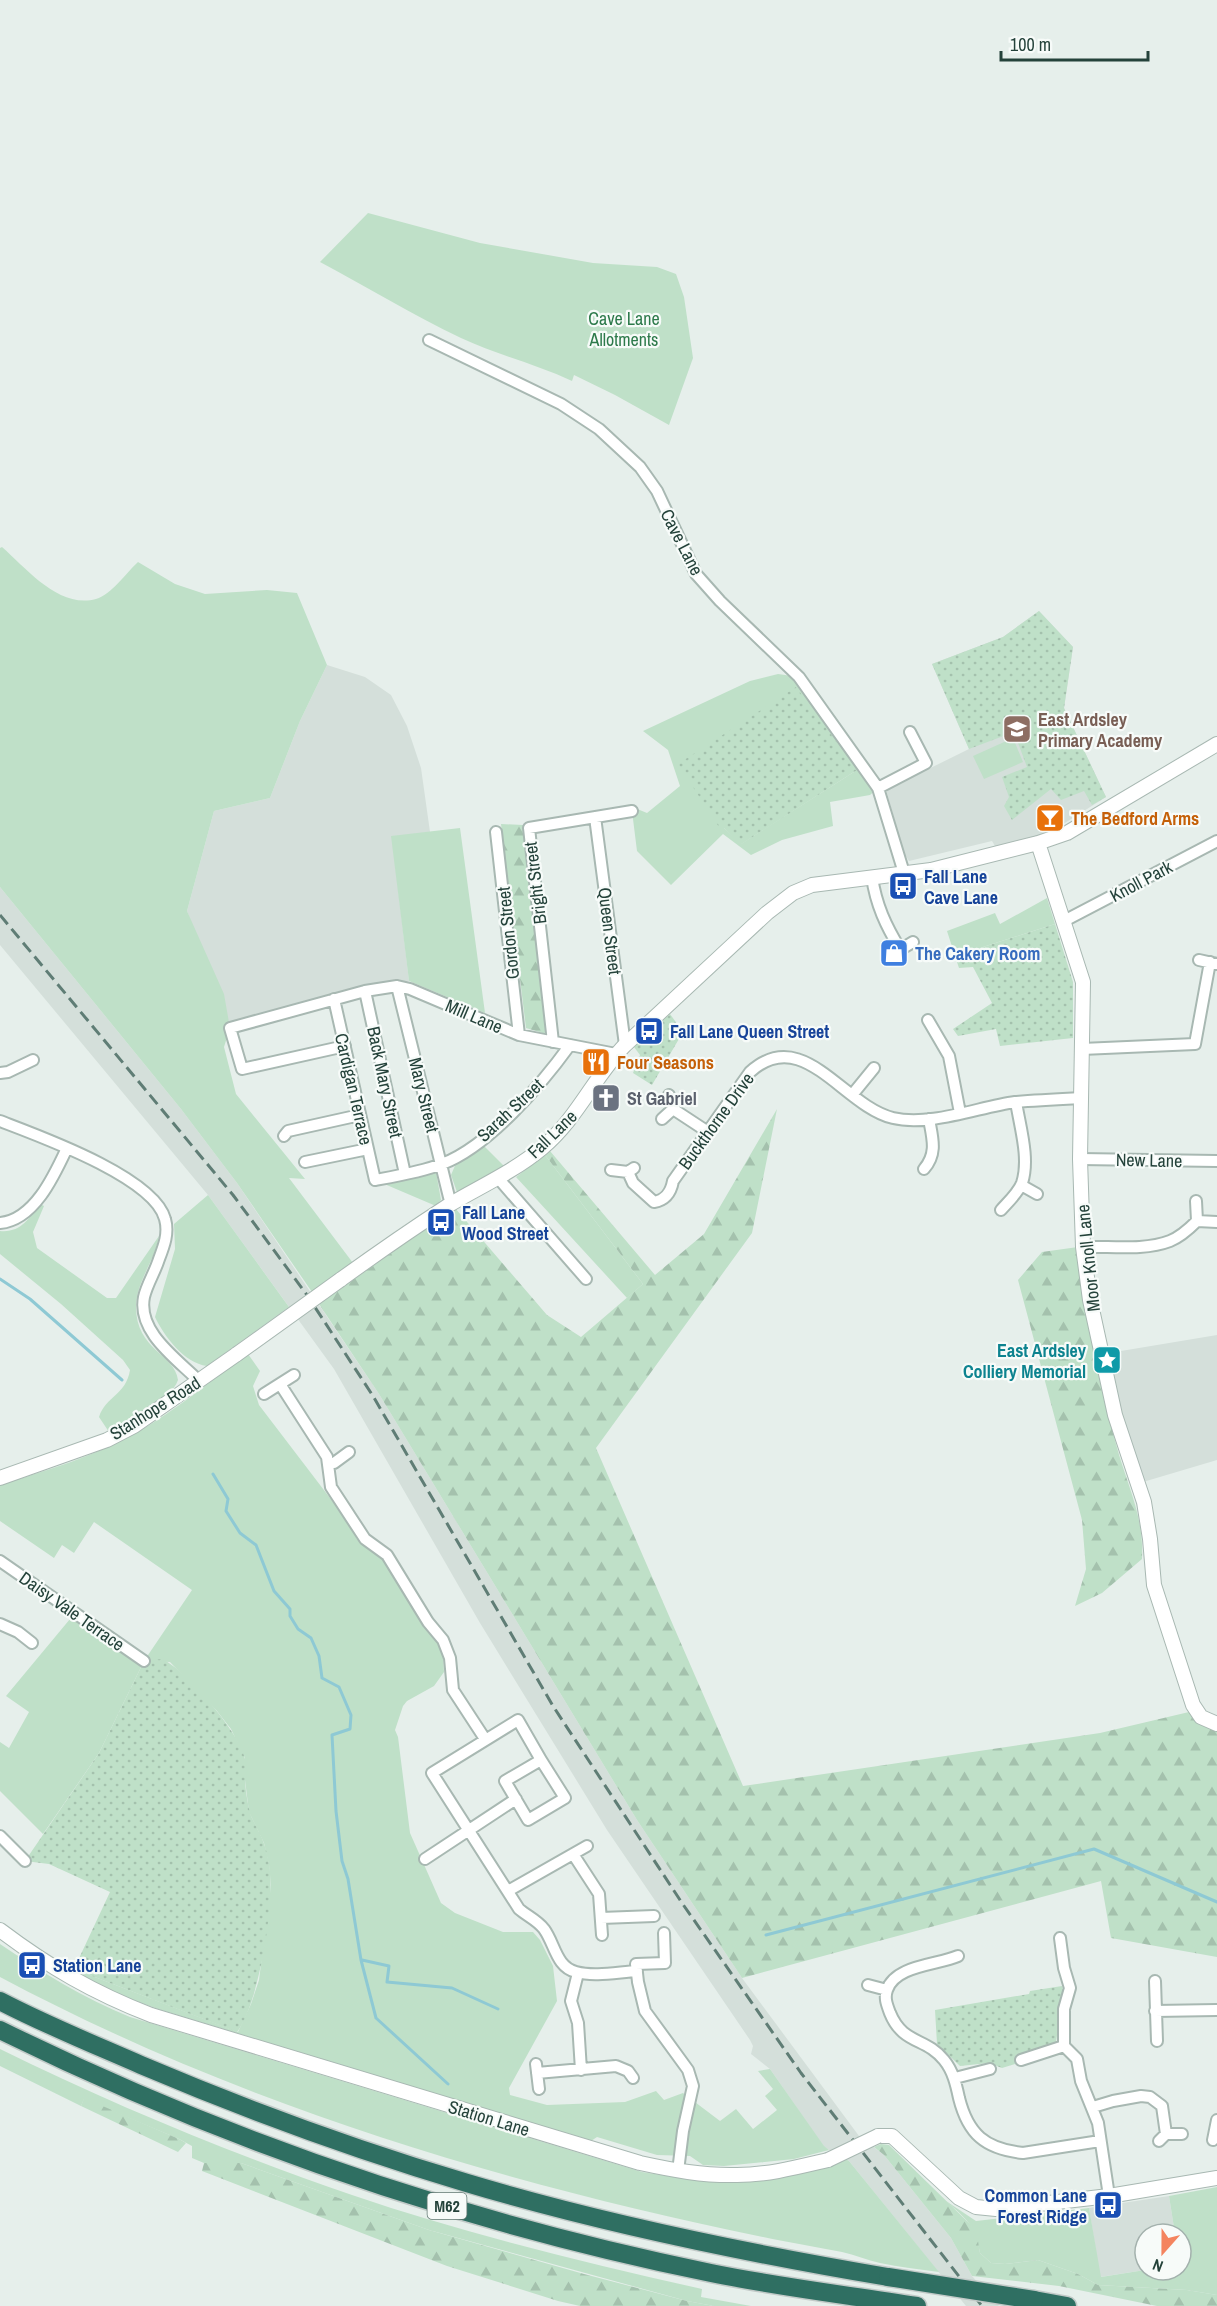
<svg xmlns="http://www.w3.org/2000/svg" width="1217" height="2306" viewBox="0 0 1217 2306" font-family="'Archivo Narrow',sans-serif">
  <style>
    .built { fill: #d4dfda }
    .green { fill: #bfe0c8; fill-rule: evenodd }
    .forest { fill: url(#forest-firs) }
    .park { fill: url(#park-dots) }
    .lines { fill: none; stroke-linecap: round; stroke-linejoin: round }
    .stream { stroke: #8ec9d4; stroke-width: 3 }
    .minor-casing { stroke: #a8b8b2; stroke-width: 14 }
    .tertiary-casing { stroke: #a8b8b2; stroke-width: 16 }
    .motorway-casing { stroke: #c2cac8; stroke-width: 21 }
    .minor { stroke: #fff; stroke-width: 10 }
    .tertiary { stroke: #fff; stroke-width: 14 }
    .motorway { stroke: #2f6f62; stroke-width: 18 }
    .rail { stroke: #5f7d75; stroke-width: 3; stroke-dasharray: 12 6; stroke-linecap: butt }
    .tertiary-bridge-casing { stroke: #a8b8b2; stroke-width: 16; stroke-linecap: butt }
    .motorway-bridge-casing { stroke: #c2cac8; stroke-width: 21; stroke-linecap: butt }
    .tertiary-bridge { stroke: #fff; stroke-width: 14 }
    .motorway-bridge { stroke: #2f6f62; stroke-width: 18 }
    .labels { text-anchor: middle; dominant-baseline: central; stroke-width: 4.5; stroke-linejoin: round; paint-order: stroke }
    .shield { fill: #f7fbf9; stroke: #637a73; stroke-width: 1.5 }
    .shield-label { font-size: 16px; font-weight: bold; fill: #24423a }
    .park-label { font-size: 18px; fill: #2d7a4b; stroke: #f7fbf9 }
    .street-label { font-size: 18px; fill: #24423a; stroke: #f7fbf9 }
    .education-label { font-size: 18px; font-weight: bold; fill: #785e54; stroke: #f7fbf9; text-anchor: start }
    .food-label { font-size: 18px; font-weight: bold; fill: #c56008; stroke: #f7fbf9; text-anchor: start }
    .transit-label { font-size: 18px; font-weight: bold; fill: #164399; stroke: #f7fbf9; text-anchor: start }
    .shop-label { font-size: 18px; font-weight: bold; fill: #366cbe; stroke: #f7fbf9; text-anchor: start }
    .worship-label { font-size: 18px; font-weight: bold; fill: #5b616d; stroke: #f7fbf9; text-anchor: start }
    .culture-label { font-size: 18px; font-weight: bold; fill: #0d838f; stroke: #f7fbf9; text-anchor: end }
  </style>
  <defs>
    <pattern id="forest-firs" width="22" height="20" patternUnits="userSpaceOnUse" patternTransform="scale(1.5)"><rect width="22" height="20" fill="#bfe0c8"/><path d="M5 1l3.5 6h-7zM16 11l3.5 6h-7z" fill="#a4c1ad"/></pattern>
    <pattern id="park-dots" width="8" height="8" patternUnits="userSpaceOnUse" patternTransform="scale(1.5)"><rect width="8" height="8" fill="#bfe0c8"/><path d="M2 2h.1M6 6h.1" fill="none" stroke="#a4c1ad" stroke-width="1.8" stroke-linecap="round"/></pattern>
  </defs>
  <rect width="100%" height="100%" fill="#e6efeb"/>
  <path class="built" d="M1039,611L1073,647L1064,708L1106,797L1049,833L995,846L992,841L909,861L904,853L886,790L969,749L932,664L1003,637Z
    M327,665L365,677L391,695L407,726L421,768L430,832L392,837L409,981L230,1028L187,911L214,811L270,798L300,721Z
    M0,887L181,1109L237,1183L379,1394L637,1820L742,1978L859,2136L884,2155L951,2238L972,2276L999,2306H966L849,2161L824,2147L770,2069L751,2054L753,2046L750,2040L607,1830L480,1623L334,1369L208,1195L0,945Z
    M1217,1335V1460L1143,1482L1123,1422L1109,1353Z
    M1169,2196L1175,2234H1145V2270L1100,2277L1089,2208Z"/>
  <path class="green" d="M368,213L480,243L593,263L657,267L676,274L684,297L693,358L669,425L615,395L574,375L572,381C536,364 497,355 461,338C413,315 367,287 320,262Z
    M2,547C27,569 59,609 96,599C112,594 126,573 138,562L175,584L205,594L267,590L297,593L327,665L300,721L270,798L214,811L187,911L224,994L230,1028L224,1047L236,1094L305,1179L289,1178L353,1263L312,1292L237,1183L181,1109L0,887V548Z
    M778,674L799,677L878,788L870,795L830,802L833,826L782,840L751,855L723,834L671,885L637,851L632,811L630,806L647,813L680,786L668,750L643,731L750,681ZM857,770L741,844L724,828Z
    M1013,738L1023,762L984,779L973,756Z
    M460,828L485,1013L409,981L391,836Z
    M1047,898L1055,924L955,956L947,931L995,913L1000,924Z
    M480,1142L504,1166L457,1192L451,1175L457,1161Z
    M545,1155L643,1284L627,1298L516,1177Z
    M433,1171L436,1172L441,1200L436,1206L382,1183Z
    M208,1195L289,1307L207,1366C184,1363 164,1336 155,1317L175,1249L174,1224Z
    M38,1203L44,1206L33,1232L37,1248L107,1298H116L159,1236C155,1261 136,1282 136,1307C136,1350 175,1354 178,1380C171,1401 129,1422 109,1432L99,1417C106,1396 126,1395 130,1370L123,1360L61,1304L0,1254V1231C20,1233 30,1219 38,1203Z
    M248,1354L260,1371L253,1386L259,1405L346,1519L357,1539L379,1554L426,1629L438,1641L443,1652L444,1672L434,1686L407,1701L403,1706L395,1730L398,1737L410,1833L441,1903L455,1913L503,1932H533L540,1940L553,1966L557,2001L509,2088L510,2095L547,2105L625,2102L656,2091L664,2100L683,2093L720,2121L736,2109L753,2129L777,2110L765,2096L773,2089L758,2071L770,2069L824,2146L829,2150L794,2159L724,2166L703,2165L690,2156L657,2155L597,2137L591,2141L158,2009L104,1989L75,1973L74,1969L238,2032L251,2004L259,1980L271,1885L269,1865L264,1843L249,1812L245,1780V1758L231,1729L217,1711L170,1662L144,1661L99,1753L43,1834L0,1791V1742L9,1748L29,1712L6,1696L75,1613L144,1661L192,1590L94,1522L74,1553L62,1545L54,1558L0,1521V1485C47,1470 96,1456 138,1432C176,1410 213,1379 248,1354Z
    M0,1944C42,1972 83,1998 130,2017L642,2172L699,2181L732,2182L844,2158L849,2161L939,2272C919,2269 899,2267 880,2263C867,2260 855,2255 842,2252C822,2248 803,2245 783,2241C513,2187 244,2107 0,1977Z
    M0,2049C114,2105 232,2154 352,2195C466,2234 584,2262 702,2289L701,2297L751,2306H714L687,2301L429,2230L241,2163H204L192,2158V2146L179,2139L84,2099L81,2106L0,2066Z
    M1217,2187V2295L1187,2290L1098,2285L1078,2274L1038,2260L1005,2264L991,2263L980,2253C975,2224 967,2220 946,2201L976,2221L1089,2208L1101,2277L1145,2270H1181V2234H1175L1169,2196Z"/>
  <path class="forest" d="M501,824L523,825L549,1031L546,1034L526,1028Z
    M777,1109L752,1233L596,1448L743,1786L1100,1733L1189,1712C1194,1724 1206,1727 1217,1731V1957L1111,1938L1101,1881L742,1978L637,1820L379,1394L319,1304L455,1208L547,1315L581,1337L643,1284L545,1155L550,1151L655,1275L704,1234Z
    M1078,1247C1079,1278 1086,1307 1092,1337C1099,1373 1106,1409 1116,1444C1127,1486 1144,1514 1142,1559L1102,1593L1075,1606L1086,1569L1082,1520L1018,1280L1042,1252Z
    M84,2098L179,2139L186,2143L178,2152L81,2106Z
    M881,2144L889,2145L971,2225L977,2235L980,2253L991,2263L1005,2264L1038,2260L1078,2274L1098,2285L1187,2290L1217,2295V2306H1157L1059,2286L972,2276L951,2238L884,2155L874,2147Z
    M204,2163H241L429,2230L584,2274L687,2301L714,2306H580L558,2301L447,2266L202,2171Z"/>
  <path class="park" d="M1039,611L1073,647L1064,708L1106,797L1092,805L1084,791L1061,800L1051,789L1012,820L1004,806L1009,797L1002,777L1027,767L1014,732L969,749L932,664L1003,637Z
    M796,687L857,770L740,845L724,828L719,827L678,764Z
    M1055,924L1073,982V1038L1000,1046L996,1029L958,1036L953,1029L992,1003L973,967L959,968L955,956Z
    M670,1014L683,1032L652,1085L633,1073L640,1055L634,1047Z
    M162,1659C185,1669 241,1734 245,1759C246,1765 245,1771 245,1777C245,1788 247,1799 249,1809C250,1816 255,1823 258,1830C264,1841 267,1852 269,1864C276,1899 259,2004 237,2032L74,1969L110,1892L49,1864L25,1861L99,1753L144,1661Z
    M1062,1986L1064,1991L1056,2042L1044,2049L1016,2059L1015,2064L1002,2068L989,2063L960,2066L937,2044L935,2010L1029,1994L1030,1991Z"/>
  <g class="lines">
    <path class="stream" d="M0,1279L30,1299L122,1380
      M213,1474L228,1499L226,1511L240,1533L256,1545L274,1591L290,1609V1616L298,1629L311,1638L319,1656L322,1678L339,1687L351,1715L350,1729L332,1735L336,1811L342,1861L348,1879L361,1960L376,2018L448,2084
      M766,1935L1094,1849L1217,1902
      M362,1960L389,1966L387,1982L452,1988L498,2009"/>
    <g class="minor-casing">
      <path id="minor" d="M429,340L561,404L599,429L640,467L657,491L696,574L720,601L799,677L878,788L904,873
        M878,788L926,763L910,732
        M595,817L625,1045
        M496,832L519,1035
        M872,877C876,905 886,926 900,949
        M1064,921L1217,841
        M888,957L913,942
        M1199,960L1217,964
        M397,986L449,1197L452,1204
        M365,991L405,1174
        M334,999L375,1180C397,1176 421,1172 442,1164C489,1146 541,1085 570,1045
        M928,1020L949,1056L960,1113
        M553,1042L529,828L632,811
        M345,1046L242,1069L230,1028L365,991L397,986L410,989L519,1035L616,1054
        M1082,1049L1195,1044L1210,962
        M0,1073L8,1072L33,1060
        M669,1095L673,1109L708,1132
        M852,1095L874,1068
        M662,1119L673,1109
        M0,1121C39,1136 154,1177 165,1219C169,1233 164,1246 159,1259C155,1272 147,1284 144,1297C137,1332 177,1359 199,1381
        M284,1136L288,1131L360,1115
        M1080,1159L1217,1161
        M305,1162L368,1149
        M924,1169C938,1153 932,1137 929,1119
        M611,1170L628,1172L634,1168
        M628,1172L633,1183L654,1202C666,1200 671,1192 673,1181L750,1072C803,1024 843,1106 893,1118C929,1127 979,1107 1015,1102C1037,1100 1059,1099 1080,1098
        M498,1178L586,1279
        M1021,1185L1037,1194
        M1196,1201L1197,1221
        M1001,1210C1008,1202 1018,1193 1022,1183C1030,1159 1020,1127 1016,1102
        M0,1223C34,1220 54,1176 67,1148
        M1083,1247C1110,1246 1144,1251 1170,1241C1180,1237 1189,1229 1197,1221L1217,1222
        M280,1384L327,1457L331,1487L365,1539L387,1555L428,1622L443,1640L450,1658L453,1690L485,1739
        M264,1394L294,1375
        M330,1463H334L349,1452
        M0,1561L144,1661
        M0,1624L18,1632L32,1643
        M541,1760L518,1720L432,1773L519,1909C527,1916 537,1920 544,1929C555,1944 556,1967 576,1972C595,1977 618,1972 637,1971
        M541,1760L565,1798L528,1820L505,1781Z
        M0,1836L25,1861
        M573,1854L599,1894L602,1935
        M425,1859L516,1799
        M508,1891L587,1846
        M601,1918L654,1916
        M664,1933L665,1963L636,1964L638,1982L645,2011L688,2070L693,2086L683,2131L678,2171
        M1060,1938L1064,1968L1070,1988L1064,2009V2046L1077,2059L1081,2081L1098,2123L1109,2196
        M958,1956C938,1965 895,1965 887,1990C884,1998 887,2005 890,2013C903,2045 926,2037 944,2060C953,2071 956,2084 959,2098C968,2134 985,2149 1023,2153L1100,2141
        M578,1973L571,2001L578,2023L581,2070
        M1155,1981L1157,2041
        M868,1985L887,1990
        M1155,2011L1217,2010
        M1021,2060L1064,2046
        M536,2064L539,2089
        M537,2073L616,2066L628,2071L633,2078
        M955,2078L990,2069
        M1093,2107L1113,2101L1141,2096L1150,2097L1162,2106L1166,2134
        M1213,2140L1217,2120
        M1159,2141L1166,2134H1182"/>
    </g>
    <g class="tertiary-casing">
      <path id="tertiary" d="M1038,843L1083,982L1080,1159L1083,1247L1090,1300L1115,1415L1144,1502L1150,1539L1154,1585L1193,1705L1201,1717L1217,1724
        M340,1280C376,1254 412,1229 449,1205C481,1186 513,1172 542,1148C577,1119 594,1077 625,1045L767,913L793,893L812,885L931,870L1038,843L1067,833L1217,744
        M0,1478L107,1440L134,1426L237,1354
        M0,1930C49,1967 94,1993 151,2015L640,2163C672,2170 704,2176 737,2175C768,2175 798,2167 828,2160
        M878,2136H892L959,2198L976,2207L996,2209L1109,2196L1217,2178"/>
    </g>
    <g class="motorway-casing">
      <path id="motorway" d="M0,2001C46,2025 93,2044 141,2065C247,2110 356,2150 467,2183C604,2224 746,2253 888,2277
        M0,2030C225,2141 466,2223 711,2273C779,2287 848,2295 917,2306
        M1034,2300L1067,2306"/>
    </g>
    <use href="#minor" class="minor"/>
    <use href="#tertiary" class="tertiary"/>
    <use href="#motorway" class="motorway"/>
    <path class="rail" d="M0,915L233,1195L307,1295L373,1396L553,1706L682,1903L801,2073L982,2306"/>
    <g class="tertiary-bridge-casing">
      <path id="tertiary-bridge" d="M237,1354L340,1280
        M828,2160L878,2136"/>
    </g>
    <g class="motorway-bridge-casing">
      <path id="motorway-bridge" d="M888,2277L1034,2300"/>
    </g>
    <use href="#tertiary-bridge" class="tertiary-bridge"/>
    <use href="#motorway-bridge" class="motorway-bridge"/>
  </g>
  <defs>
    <g id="school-square" transform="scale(1.5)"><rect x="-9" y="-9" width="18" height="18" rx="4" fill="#8d6e63" stroke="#f7fbf9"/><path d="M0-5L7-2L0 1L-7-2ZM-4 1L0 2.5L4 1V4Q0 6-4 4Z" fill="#fff"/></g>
    <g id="bar-square" transform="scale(1.5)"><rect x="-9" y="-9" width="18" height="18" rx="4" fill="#e8710a" stroke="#f7fbf9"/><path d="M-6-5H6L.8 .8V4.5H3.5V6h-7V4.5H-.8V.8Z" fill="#fff"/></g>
    <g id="bus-square" transform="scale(1.5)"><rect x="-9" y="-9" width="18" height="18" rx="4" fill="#1a4fb4" stroke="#f7fbf9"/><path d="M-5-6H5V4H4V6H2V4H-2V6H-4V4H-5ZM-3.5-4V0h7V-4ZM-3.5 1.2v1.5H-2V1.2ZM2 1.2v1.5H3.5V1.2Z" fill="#fff"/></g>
    <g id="shop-square" transform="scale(1.5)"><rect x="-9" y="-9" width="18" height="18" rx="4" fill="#3f7fe0" stroke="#f7fbf9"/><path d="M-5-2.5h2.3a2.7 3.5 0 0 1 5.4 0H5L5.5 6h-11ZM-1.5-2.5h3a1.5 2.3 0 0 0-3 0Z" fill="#fff"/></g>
    <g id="restaurant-square" transform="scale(1.5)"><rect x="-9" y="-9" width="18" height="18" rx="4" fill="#e8710a" stroke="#f7fbf9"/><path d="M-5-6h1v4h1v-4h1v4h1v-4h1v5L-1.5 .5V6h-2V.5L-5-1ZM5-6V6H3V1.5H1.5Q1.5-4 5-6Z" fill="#fff"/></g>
    <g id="church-square" transform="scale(1.5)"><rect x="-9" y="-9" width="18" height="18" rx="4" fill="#6b7280" stroke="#f7fbf9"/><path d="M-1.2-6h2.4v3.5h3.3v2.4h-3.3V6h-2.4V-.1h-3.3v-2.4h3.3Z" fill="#fff"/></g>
    <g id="sight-square" transform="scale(1.5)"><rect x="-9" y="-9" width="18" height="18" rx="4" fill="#0f9aa8" stroke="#f7fbf9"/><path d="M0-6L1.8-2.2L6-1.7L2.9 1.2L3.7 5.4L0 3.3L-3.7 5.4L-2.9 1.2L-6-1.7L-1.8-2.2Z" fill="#fff"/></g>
  </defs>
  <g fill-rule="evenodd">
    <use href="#school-square" x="1017" y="729"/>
    <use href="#bar-square" x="1050" y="818"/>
    <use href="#bus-square" x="903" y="886"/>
    <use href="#shop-square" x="894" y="953"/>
    <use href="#bus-square" x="649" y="1031"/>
    <use href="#restaurant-square" x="596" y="1062"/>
    <use href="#church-square" x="606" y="1098"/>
    <use href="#bus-square" x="441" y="1222"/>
    <use href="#sight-square" x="1107" y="1360"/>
    <use href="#bus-square" x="32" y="1965"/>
    <use href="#bus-square" x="1108" y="2205"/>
  </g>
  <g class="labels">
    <rect class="shield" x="427.5" y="2193" width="39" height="26" rx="4.5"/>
    <g class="shield-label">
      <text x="447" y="2206">M62</text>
    </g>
    <g class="park-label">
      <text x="624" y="318">Cave Lane<tspan x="624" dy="21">Allotments</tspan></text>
    </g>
    <g class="street-label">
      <text transform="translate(682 542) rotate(63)">Cave Lane</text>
      <text transform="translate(1141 881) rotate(-28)">Knoll Park</text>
      <text transform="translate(535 883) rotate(-97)">Bright Street</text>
      <text transform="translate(610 931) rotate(83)">Queen Street</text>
      <text transform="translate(508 933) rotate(-96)">Gordon Street</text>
      <text transform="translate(474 1016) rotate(23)">Mill Lane</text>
      <text transform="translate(385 1082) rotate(78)">Back Mary Street</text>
      <text transform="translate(354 1089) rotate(77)">Cardigan Terrace</text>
      <text transform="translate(424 1095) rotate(76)">Mary Street</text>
      <text transform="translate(510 1110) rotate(-43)">Sarah Street</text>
      <text transform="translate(716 1121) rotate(-54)">Buckthorne Drive</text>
      <text transform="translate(552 1134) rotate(-44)">Fall Lane</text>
      <text transform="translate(1149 1160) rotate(1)">New Lane</text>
      <text transform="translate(1088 1258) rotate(-96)">Moor Knoll Lane</text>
      <text transform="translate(155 1408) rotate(-32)">Stanhope Road</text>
      <text transform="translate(72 1611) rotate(35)">Daisy Vale Terrace</text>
      <text transform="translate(489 2118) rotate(17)">Station Lane</text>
    </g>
    <g class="education-label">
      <text x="1038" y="719">East Ardsley<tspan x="1038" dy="21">Primary Academy</tspan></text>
    </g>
    <g class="food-label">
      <text x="1071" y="818">The Bedford Arms</text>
      <text x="617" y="1062">Four Seasons</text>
    </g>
    <g class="transit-label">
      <text x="924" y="876">Fall Lane<tspan x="924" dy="21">Cave Lane</tspan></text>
      <text x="670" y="1031">Fall Lane Queen Street</text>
      <text x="462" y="1212">Fall Lane<tspan x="462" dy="21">Wood Street</tspan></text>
      <text x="53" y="1965">Station Lane</text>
      <text x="1087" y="2195" text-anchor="end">Common Lane<tspan x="1087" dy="21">Forest Ridge</tspan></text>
    </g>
    <g class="shop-label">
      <text x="915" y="953">The Cakery Room</text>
    </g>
    <g class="worship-label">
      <text x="627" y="1098">St Gabriel</text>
    </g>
    <g class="culture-label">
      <text x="1086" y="1350">East Ardsley<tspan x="1086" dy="21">Colliery Memorial</tspan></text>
    </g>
  </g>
  <g transform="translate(1163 2252) rotate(201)"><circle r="28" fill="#f7fbf9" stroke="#a3b1ad" stroke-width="1.5"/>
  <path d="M0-4.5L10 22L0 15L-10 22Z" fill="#f4845f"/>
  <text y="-9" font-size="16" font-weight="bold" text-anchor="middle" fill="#24423a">N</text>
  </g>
  <path d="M1001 51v9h147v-9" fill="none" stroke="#24423a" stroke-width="3"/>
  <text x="1010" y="51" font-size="18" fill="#24423a" stroke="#f7fbf9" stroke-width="4.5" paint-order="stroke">100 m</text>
</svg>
